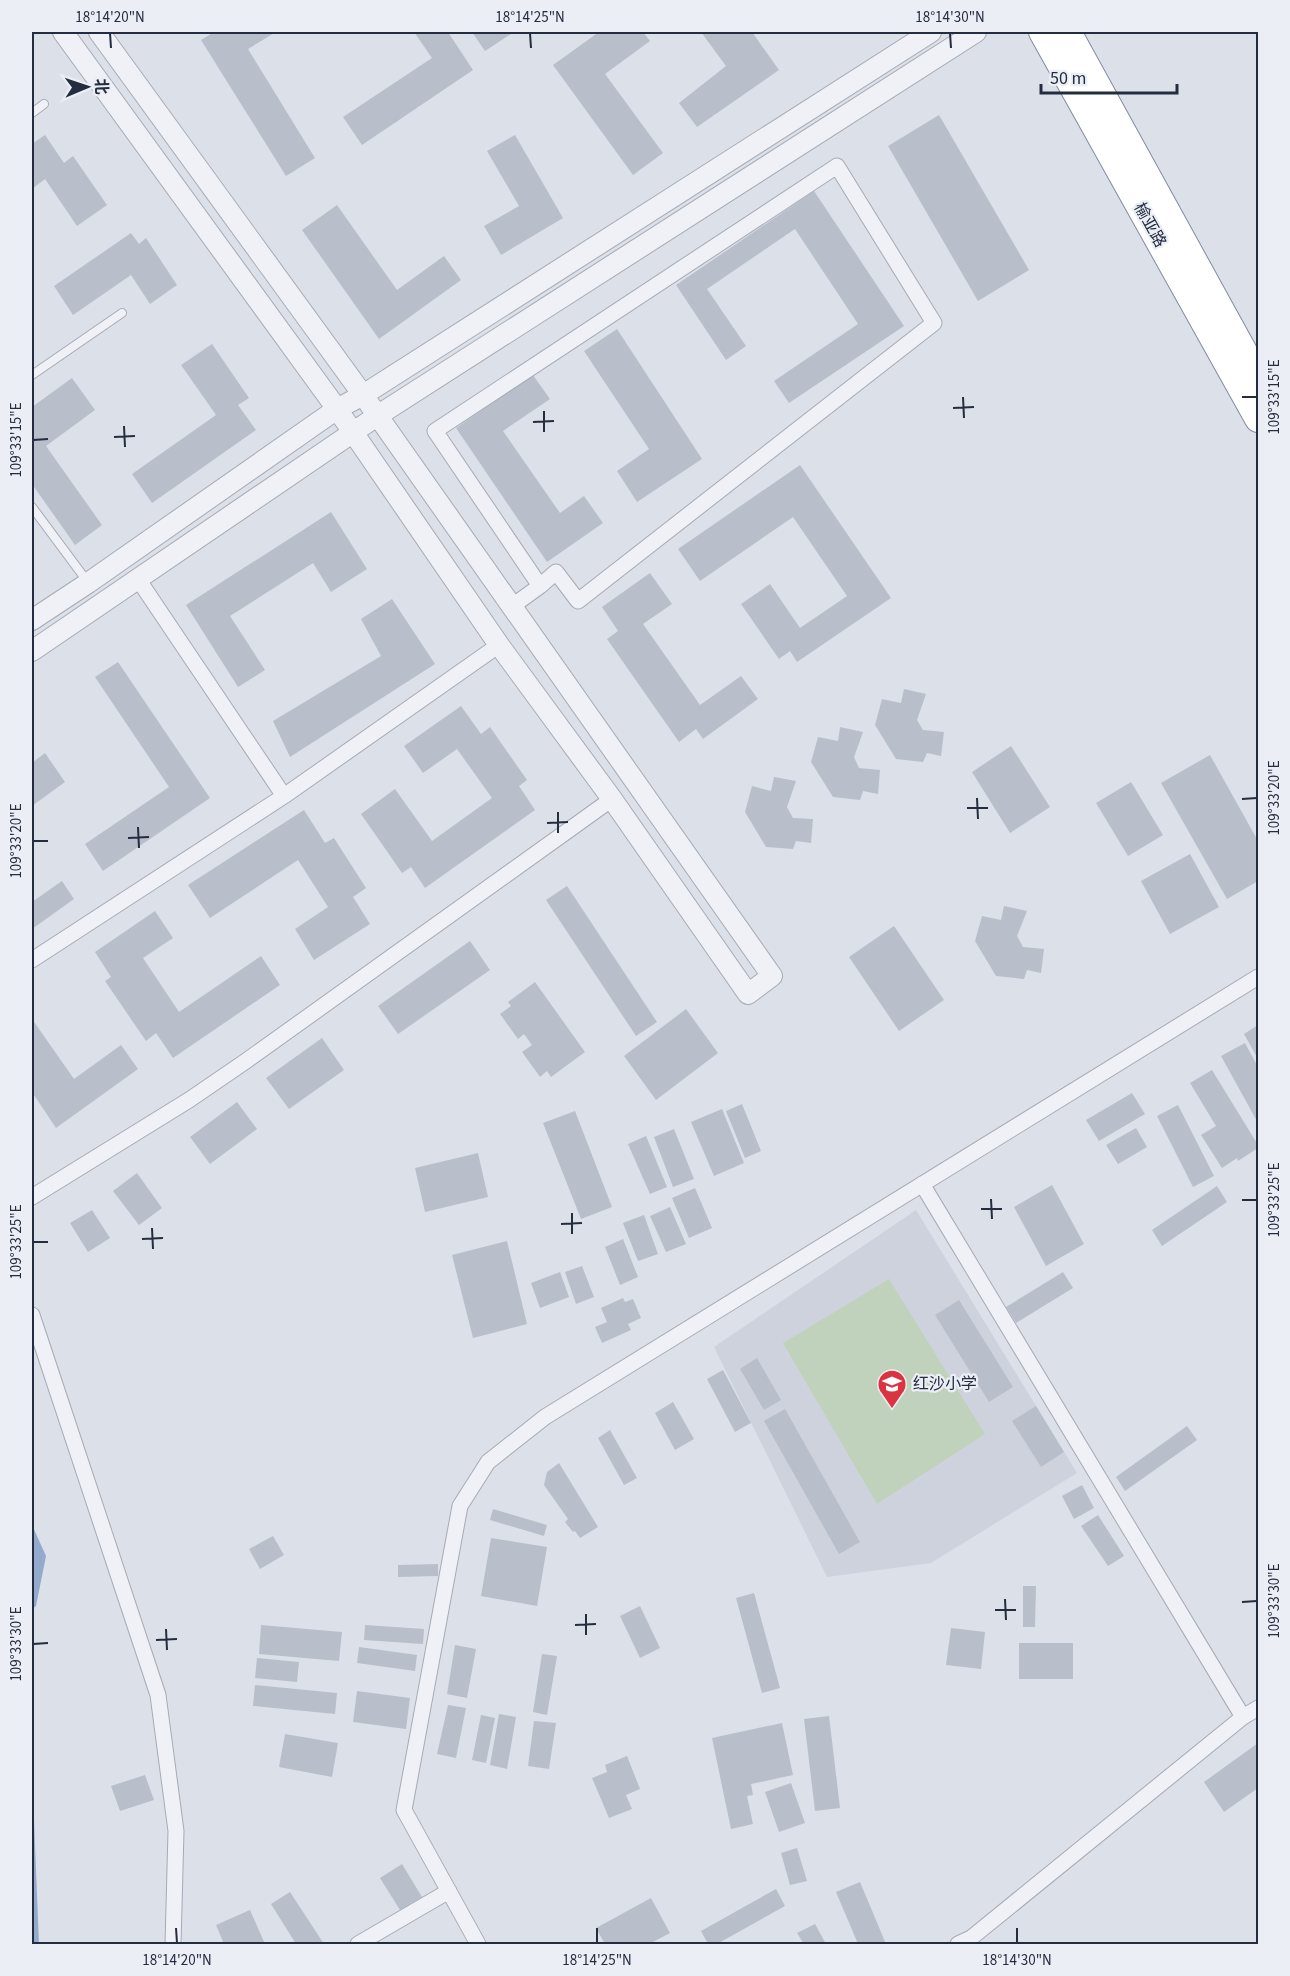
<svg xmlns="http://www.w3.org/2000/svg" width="1290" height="1976" viewBox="0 0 1290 1976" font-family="'Source Sans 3','Noto Sans SC',sans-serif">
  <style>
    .built { fill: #ced2dd }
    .green { fill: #c0d2bc }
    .water { fill: #93aacc }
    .building { fill: #b9becb }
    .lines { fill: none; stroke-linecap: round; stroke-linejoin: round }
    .service-casing { stroke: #a5aab5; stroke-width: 10 }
    .minor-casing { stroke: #a5aab5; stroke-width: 17 }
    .tertiary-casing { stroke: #a5aab5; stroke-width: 22 }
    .trunk-casing { stroke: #828ca0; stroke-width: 28 }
    .service { stroke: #eff1f6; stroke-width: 8 }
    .minor { stroke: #eff1f6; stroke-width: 15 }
    .tertiary { stroke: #eff1f6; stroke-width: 20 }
    .trunk { stroke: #fff; stroke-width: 26 }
    .ticks { fill: none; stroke: #242c3f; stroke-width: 2 }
    .labels { text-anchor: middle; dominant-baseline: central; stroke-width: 4.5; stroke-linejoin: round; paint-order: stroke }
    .street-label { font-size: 16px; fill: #242c3f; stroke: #ebeff5 }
    .poi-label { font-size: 16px; fill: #242c3f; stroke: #ebeff5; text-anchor: start }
    .neatline { fill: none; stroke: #242c3f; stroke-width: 2 }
    .ticks-label { font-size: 15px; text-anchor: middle; fill: #242c3f }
  </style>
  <rect width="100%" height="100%" fill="#dce0e8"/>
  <path class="built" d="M916,1210L1077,1473L931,1563L827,1577L714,1347Z"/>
  <path class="green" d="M889,1279L985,1434L877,1504L783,1343Z"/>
  <path class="water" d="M32,1525L46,1556L36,1606L32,1609Z
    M33,1796L39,1944H32V1797Z"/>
  <path class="building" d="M214,32H276L248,49L315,158L286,176L201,40Z
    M414,32H448L473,70L362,145L343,117L432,58Z
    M472,32H514L485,51Z
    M599,32H643L650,41L605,74L663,153L633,175L553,65Z
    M701,32H752L779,70L697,127L679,103L726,66Z
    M939,115L1029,270L978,301L888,146Z
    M45,135L64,163L73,156L107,205L77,226L45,179L32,189V144Z
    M515,135L563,218L501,255L484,226L519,206L487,151Z
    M814,191L904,326L789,403L774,381L858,324L795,229L707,289L746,346L726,360L676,285Z
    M337,205L397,290L444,256L461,280L379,339L302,230Z
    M131,233L139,244L146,238L177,285L150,304L131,275L73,315L54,286Z
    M617,329L702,459L637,502L617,471L649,449L584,351Z
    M212,344L249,398L238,405L256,430L152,503L132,474L216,415L181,365Z
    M533,375L550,399L503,431L560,513L584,496L603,523L547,562L456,428Z
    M72,378L95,410L46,446L102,525L75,545L32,484V407Z
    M800,465L891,598L797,662L790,651L779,659L741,604L770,584L800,628L847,596L793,517L700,581L678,549Z
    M331,512L367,569L331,592L313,563L230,616L265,670L238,687L186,605Z
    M650,573L672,604L643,624L700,705L741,676L758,699L703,739L696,729L679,742L607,639L618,631L602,607Z
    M392,599L435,664L290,757L273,721L381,656L361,619Z
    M118,662L210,798L103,871L85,844L169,787L95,677Z
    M904,689L926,694L917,720L923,730L944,732L941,756L927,753L923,762L896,759L875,725L882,699L901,703Z
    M461,706L481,734L490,727L527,780L519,786L535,810L425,888L411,867L402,873L361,814L395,789L432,841L492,798L457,749L423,773L404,746Z
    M840,727L863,732L854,757L859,768L880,770L878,794L863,791L860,800L833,797L811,762L818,737L838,741Z
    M1011,746L1050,807L1010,833L972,772Z
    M45,753L65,782L32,806V763Z
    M1210,755L1258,841V881L1227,899L1161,783Z
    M774,777L796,781L787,807L793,818L813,819L811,843L796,841L793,849L766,847L745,812L752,786L771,791Z
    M1131,782L1163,835L1128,856L1096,803Z
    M304,810L325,843L334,838L366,888L353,897L370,924L314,960L295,929L328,907L298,860L210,918L188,885Z
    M1190,854L1219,907L1170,934L1141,881Z
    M62,881L74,899L32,929V902Z
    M567,886L657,1022L636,1036L546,900Z
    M1004,906L1027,911L1017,936L1023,947L1044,949L1041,973L1027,970L1024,979L996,976L975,941L982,916L1001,920Z
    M155,911L173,938L143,958L179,1012L261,956L280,985L173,1058L156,1033L146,1041L105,981L111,977L95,952Z
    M894,926L944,1000L899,1031L849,957Z
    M470,941L490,970L398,1034L378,1006Z
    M535,982L585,1052L551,1077L547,1071L540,1077L522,1052L532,1045L524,1034L518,1039L500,1014L511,1006L508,1002Z
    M686,1009L718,1053L656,1100L624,1056Z
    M32,1019L74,1079L121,1045L138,1069L56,1128L32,1092Z
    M1258,1025V1059L1244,1034Z
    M322,1038L344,1070L289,1109L266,1078Z
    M1245,1043L1258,1067V1123L1221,1056Z
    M1212,1070L1258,1145V1148L1238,1161L1237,1158L1222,1168L1201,1135L1216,1126L1190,1083Z
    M1132,1093L1145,1114L1099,1141L1086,1120Z
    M237,1102L257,1129L210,1164L190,1137Z
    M742,1104L761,1151L745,1158L726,1111Z
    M1178,1105L1214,1176L1193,1187L1157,1116Z
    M722,1109L744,1163L714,1176L691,1122Z
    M575,1111L612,1207L581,1219L543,1123Z
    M1136,1128L1147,1147L1118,1164L1106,1145Z
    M674,1129L694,1179L673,1187L654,1137Z
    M646,1136L667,1187L650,1194L628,1144Z
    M478,1153L488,1197L425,1212L415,1168Z
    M137,1173L162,1208L139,1225L113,1191Z
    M1052,1185L1084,1244L1046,1266L1014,1207Z
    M1217,1186L1227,1202L1162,1246L1152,1230Z
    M695,1188L712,1228L689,1238L672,1198Z
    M670,1207L686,1244L666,1252L650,1216Z
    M92,1210L110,1238L88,1252L70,1223Z
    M644,1215L658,1254L638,1261L623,1223Z
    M623,1239L638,1277L620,1285L605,1247Z
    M507,1241L527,1324L473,1338L452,1255Z
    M582,1266L594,1297L576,1304L565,1272Z
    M560,1272L569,1297L540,1308L531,1283Z
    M1063,1272L1073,1288L1016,1323L1006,1307Z
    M623,1298L625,1302L633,1299L641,1318L628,1324L631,1330L602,1343L595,1327L607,1322L601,1308Z
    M959,1300L1013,1387L989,1402L935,1315Z
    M757,1358L781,1400L764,1410L740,1369Z
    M723,1370L751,1423L735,1432L707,1379Z
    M673,1402L694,1439L675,1450L655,1413Z
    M1036,1406L1064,1452L1041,1467L1012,1421Z
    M785,1409L860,1542L839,1554L764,1421Z
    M1187,1426L1197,1440L1125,1491L1116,1477Z
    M610,1430L637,1478L624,1485L598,1438Z
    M559,1463L598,1527L580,1538L575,1531L573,1532L565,1522L568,1519L544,1485L547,1472Z
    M1082,1485L1094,1508L1074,1519L1062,1496Z
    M493,1509L547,1525L544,1536L490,1520Z
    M1098,1515L1124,1556L1108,1566L1081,1526Z
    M273,1536L284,1555L260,1569L249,1549Z
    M491,1538L547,1547L537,1606L481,1596Z
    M438,1564V1576L398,1577V1565Z
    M1023,1586H1036L1035,1627H1023Z
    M754,1593L780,1688L762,1693L736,1598Z
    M640,1606L660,1648L640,1658L620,1616Z
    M261,1625L342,1632L339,1661L259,1654Z
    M365,1625L424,1629L423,1644L364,1640Z
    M951,1628L985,1632L981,1669L946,1665Z
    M1019,1643H1073V1679H1019Z
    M455,1645L476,1649L467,1698L447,1694Z
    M359,1647L417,1655L415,1671L357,1663Z
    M542,1654L557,1656L547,1715L533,1712Z
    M257,1658L299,1662L297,1682L255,1678Z
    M255,1685L337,1693L335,1714L253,1706Z
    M357,1691L410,1698L406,1729L353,1722Z
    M448,1705L466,1708L456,1758L437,1754Z
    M499,1714L516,1717L507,1769L490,1765Z
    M481,1715L495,1718L486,1763L472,1760Z
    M829,1716L840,1808L815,1811L804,1719Z
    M534,1721L556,1723L549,1769L528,1766Z
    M782,1723L793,1775L751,1784L753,1795L747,1796L753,1824L731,1829L712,1738Z
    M285,1734L338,1743L332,1777L279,1767Z
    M1258,1743V1788L1224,1812L1204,1782Z
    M627,1756L640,1789L626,1795L632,1809L609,1818L592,1778L607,1772L605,1765Z
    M145,1775L154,1800L120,1811L111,1786Z
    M791,1783L805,1823L779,1832L765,1792Z
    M797,1848L807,1881L790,1885L781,1853Z
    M402,1864L422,1897L400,1910L380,1878Z
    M860,1882L886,1944H858L836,1892Z
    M776,1889L785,1906L717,1944H708L701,1931Z
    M290,1892L324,1944H296L271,1904Z
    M651,1898L670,1933L649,1944H605L596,1928Z
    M250,1910L265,1944H224L216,1925Z
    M815,1924L826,1944H804L797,1933Z"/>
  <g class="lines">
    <g class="service-casing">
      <path id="service" d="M32,113L44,104
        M32,375L122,313
        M32,507L87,581"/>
    </g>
    <g class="minor-casing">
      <path id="minor" d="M138,579L284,796
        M511,607L540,586L556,572L578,601L934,323L837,166L435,431L540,586
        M32,960L284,796L499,645
        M922,1184L1243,1717
        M32,1197L189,1100L246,1061L612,799
        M32,1315L158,1695L176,1831L173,1944
        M358,1944L449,1891
        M478,1944L404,1810L460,1506L488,1462L545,1417L1258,977
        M958,1944L971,1938L1243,1717L1258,1708"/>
    </g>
    <g class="tertiary-casing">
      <path id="tertiary" d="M63,32L337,409L499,645L612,799L748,994L772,976L363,395L99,32
        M32,620L88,583L337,409L363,395L931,32
        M32,651L377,416L976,32"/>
    </g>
    <g class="trunk-casing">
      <path id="trunk" d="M1042,32L1258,419
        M1068,32L1258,377"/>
    </g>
    <use href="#service" class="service"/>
    <use href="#minor" class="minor"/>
    <use href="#tertiary" class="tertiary"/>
    <use href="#trunk" class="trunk"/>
  </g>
  <path class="ticks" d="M110,33L111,48M530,33L531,48M950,33L951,48M963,397L964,418M1242,397H1257M953,408L974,407M544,411V432M533,422L554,421M124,426L125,447M114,437L135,436M33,440L48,439M977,798L978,819M1242,799L1257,798M967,808H988M558,812V833M547,823L568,822M138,827L139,848M128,838L149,837M33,841H48M991,1199L992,1219M1242,1200H1257M981,1209H1002M572,1213V1234M561,1224L582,1223M152,1228L153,1249M142,1239L163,1238M33,1242H48M1005,1599L1006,1620M1242,1602L1257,1601M995,1610H1016M586,1614V1635M575,1625L596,1624M166,1629L167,1650M156,1640L177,1639M33,1644L48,1643M176,1928L177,1943M597,1928V1943M1017,1928V1943"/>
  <defs>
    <g id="school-pin" transform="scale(1.5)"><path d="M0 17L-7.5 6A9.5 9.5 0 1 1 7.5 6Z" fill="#da3441" stroke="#ebeff5"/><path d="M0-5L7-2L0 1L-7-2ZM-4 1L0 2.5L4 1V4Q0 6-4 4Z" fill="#fff"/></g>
  </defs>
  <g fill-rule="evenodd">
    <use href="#school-pin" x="892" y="1384"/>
  </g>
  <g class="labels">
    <g class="street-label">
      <text transform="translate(1150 225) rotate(61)">榆亚路</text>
    </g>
    <g class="poi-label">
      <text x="913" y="1384">红沙小学</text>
    </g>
  </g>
  <rect width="1290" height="1976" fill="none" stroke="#ebeff5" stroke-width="66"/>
  <g transform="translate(87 87) rotate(88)" stroke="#ebeff5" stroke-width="4.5" paint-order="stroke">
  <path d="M0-4.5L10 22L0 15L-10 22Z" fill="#242c3f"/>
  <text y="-9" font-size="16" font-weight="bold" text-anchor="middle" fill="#242c3f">北</text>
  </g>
  <path d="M1041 84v9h136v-9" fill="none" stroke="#242c3f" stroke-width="3"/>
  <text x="1050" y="84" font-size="18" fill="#242c3f" stroke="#ebeff5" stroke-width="4.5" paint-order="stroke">50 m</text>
  <rect x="33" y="33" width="1224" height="1910" class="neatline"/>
  <g class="ticks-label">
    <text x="110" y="22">18°14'20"N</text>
    <text x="530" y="22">18°14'25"N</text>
    <text x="950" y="22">18°14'30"N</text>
    <text transform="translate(1274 397) rotate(-90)" y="5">109°33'15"E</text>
    <text transform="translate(16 440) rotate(-90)" y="5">109°33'15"E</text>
    <text transform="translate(1274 798) rotate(-90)" y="5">109°33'20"E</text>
    <text transform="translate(16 841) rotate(-90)" y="5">109°33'20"E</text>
    <text transform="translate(1274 1200) rotate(-90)" y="5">109°33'25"E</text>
    <text transform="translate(16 1242) rotate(-90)" y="5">109°33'25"E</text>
    <text transform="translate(1274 1601) rotate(-90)" y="5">109°33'30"E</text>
    <text transform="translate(16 1644) rotate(-90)" y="5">109°33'30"E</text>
    <text x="177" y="1965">18°14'20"N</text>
    <text x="597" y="1965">18°14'25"N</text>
    <text x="1017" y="1965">18°14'30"N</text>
  </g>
</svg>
